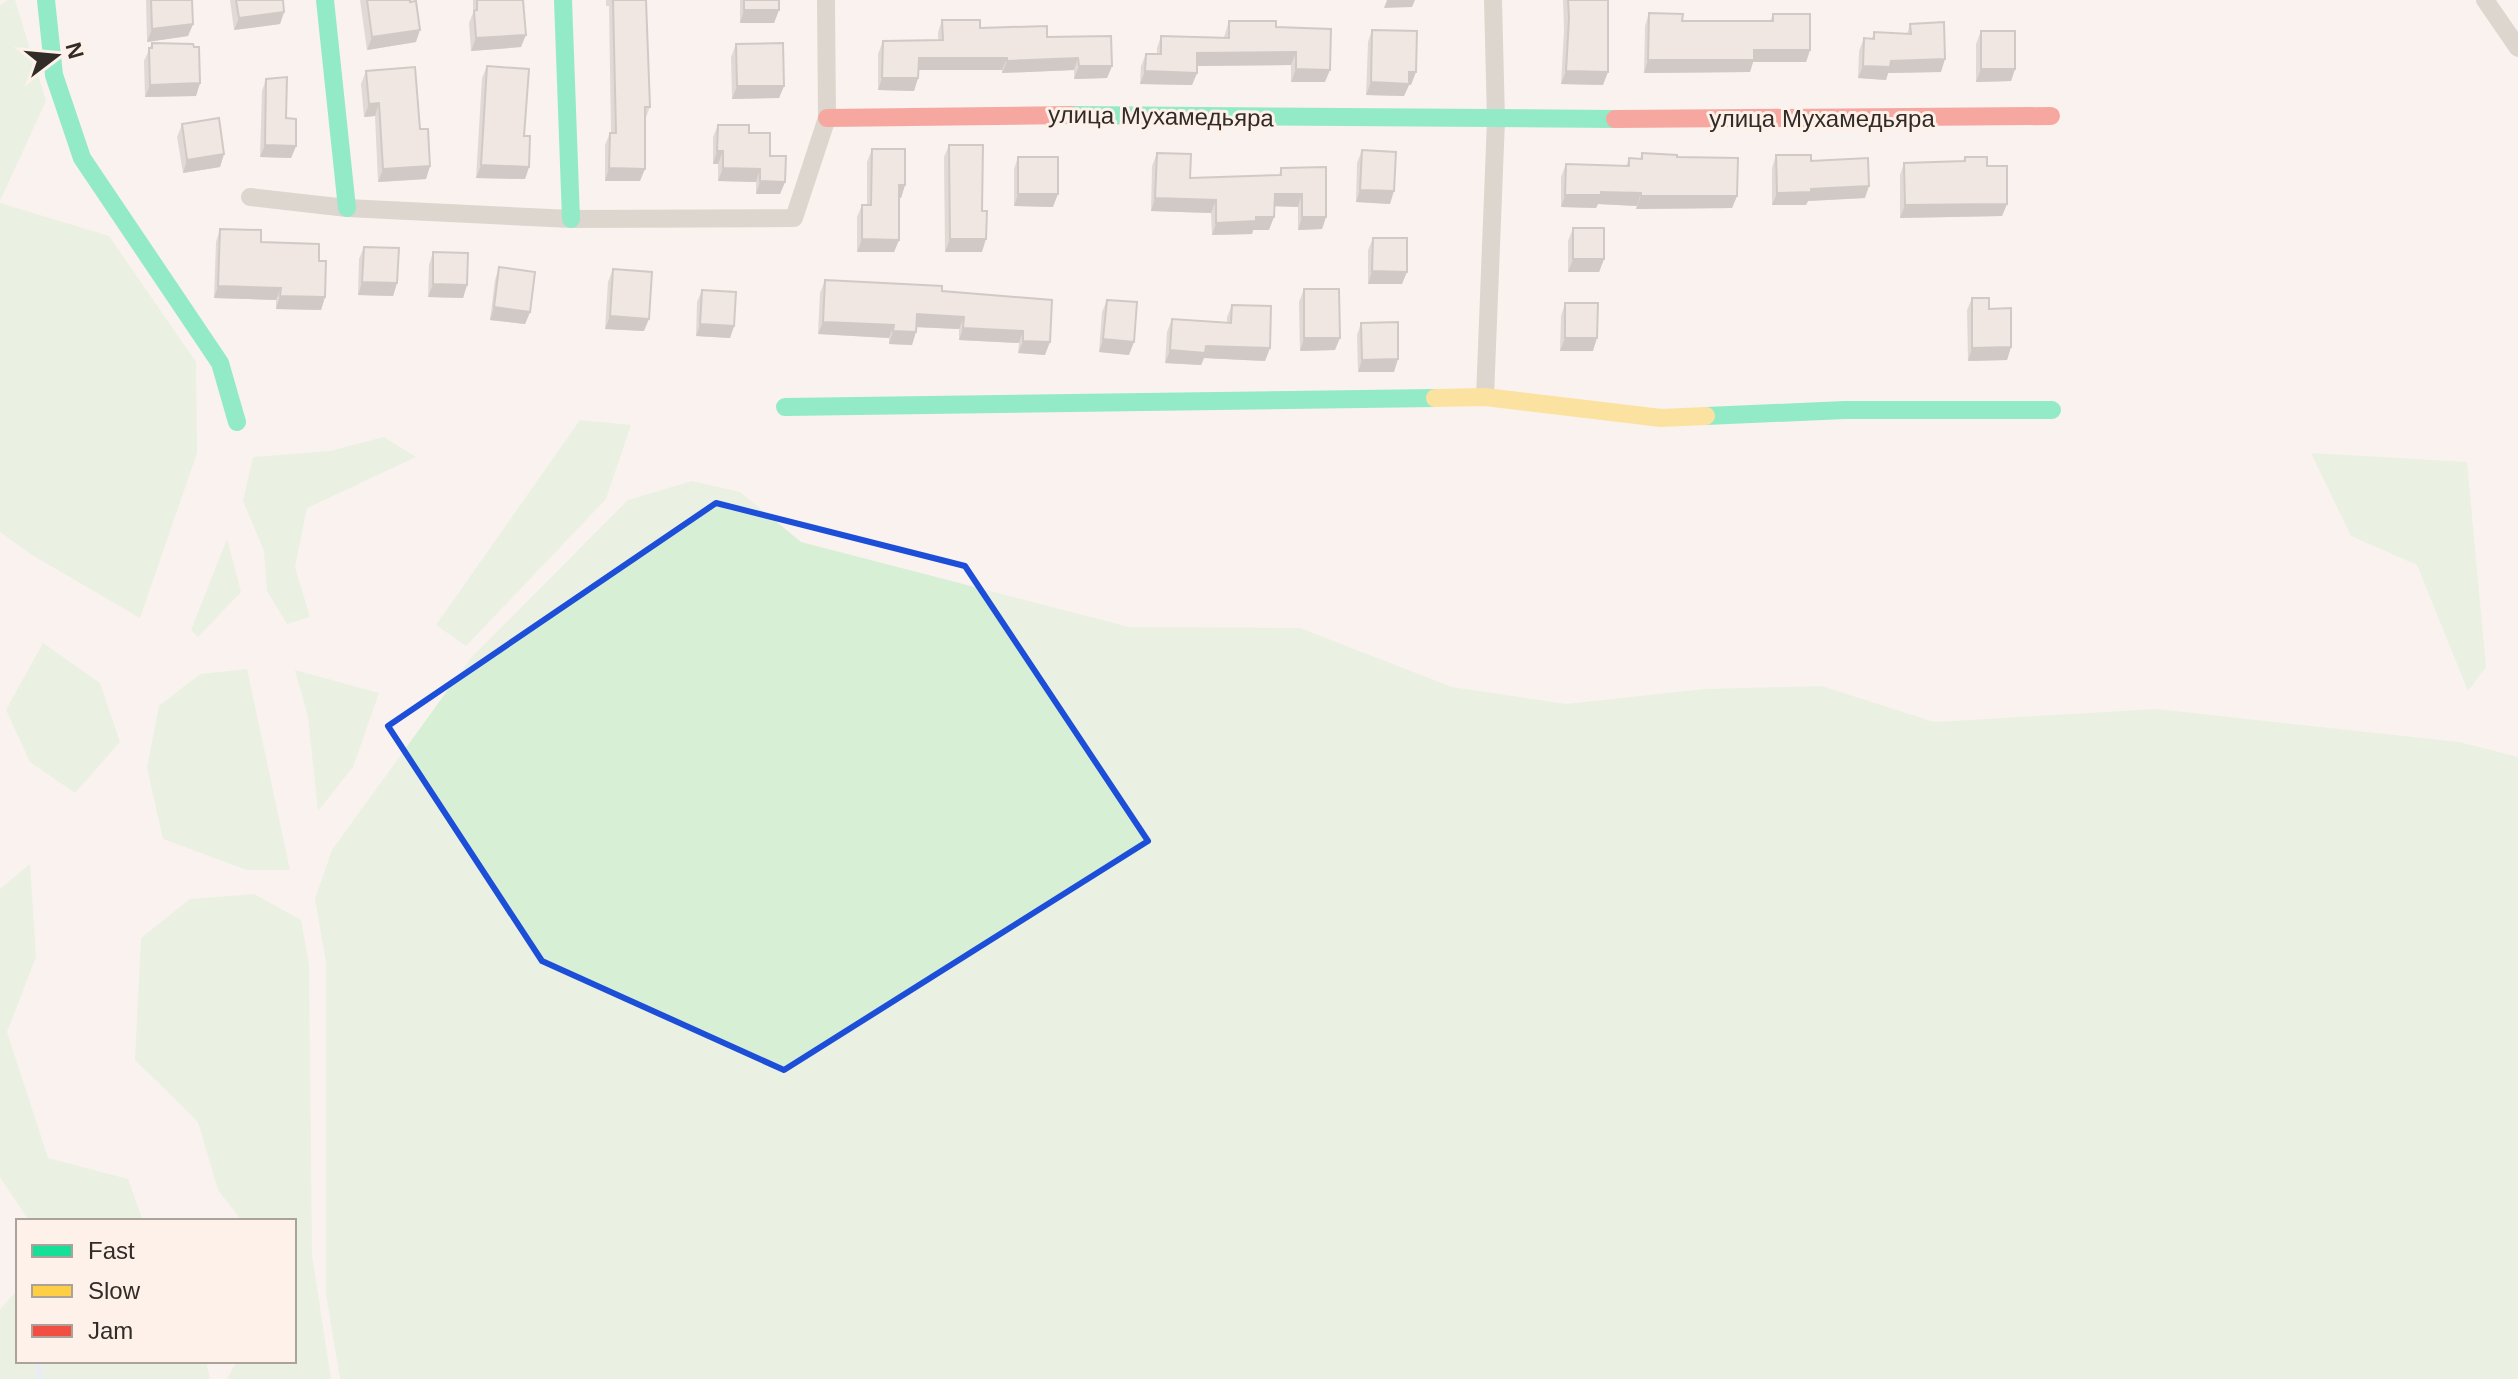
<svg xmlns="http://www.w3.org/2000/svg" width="2518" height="1379" viewBox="0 0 2518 1379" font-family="Arial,sans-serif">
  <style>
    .green { fill: #d7efd4 }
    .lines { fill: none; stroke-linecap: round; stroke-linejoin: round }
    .stream { stroke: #d2e5f9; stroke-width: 7 }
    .street { stroke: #b9b4a8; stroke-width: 18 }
    .fast { stroke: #16e098; stroke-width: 18 }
    .slow { stroke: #ffcf43; stroke-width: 18 }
    .jam { stroke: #f24e42; stroke-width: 18 }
    .wall { fill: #c4bbb5 }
    .shaded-wall { fill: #a09894 }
    .building { fill: #e4d9d3; stroke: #a09894; stroke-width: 2 }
    .marked { fill: none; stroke: #1d4ed8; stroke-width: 6; stroke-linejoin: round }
    .labels { text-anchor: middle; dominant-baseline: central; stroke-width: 6; stroke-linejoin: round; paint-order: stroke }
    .street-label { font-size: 24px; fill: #322c28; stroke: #fef1e9 }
  </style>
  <rect width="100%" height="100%" fill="#f9f2ee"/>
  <path class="green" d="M8,0H15L46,101L0,201V5Z
    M0,203L109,236L196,362L197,453L140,618L32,555L0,532Z
    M580,420L631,425L606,499L466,646L436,625Z
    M384,437L416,457L307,508L295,567L310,617L287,624L267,591L264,551L243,501L253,457L330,451Z
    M2311,453L2467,462L2486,667L2468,691L2417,565L2351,536Z
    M692,481L740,492L801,542L1129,627L1300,628L1452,687L1566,704L1705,689L1822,686L1934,722L2156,709L2459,742L2518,757V1379H340L326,1294V962L315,899L332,850L471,658L628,500Z
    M227,539L241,592L198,637L191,630Z
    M43,643L100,683L120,742L75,793L30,762L6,710Z
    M247,669L290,870H247L163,839L147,768L159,706L200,674Z
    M295,670L379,693L353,767L318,811L308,717Z
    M30,864L36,957L7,1032L48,1158L128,1179L143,1221H29L0,1177V889Z
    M254,894L301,920L309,964L312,1255L331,1379H227L237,1361H294V1221H242L218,1190L198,1122L135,1060L141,938L190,899Z
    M18,1289V1361H206L210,1379H0V1310Z"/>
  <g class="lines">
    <path class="stream" d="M39,1361V1379"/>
    <path class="street" d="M2485,0L2518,48
      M250,197L347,208L571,219L794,218L827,118L826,0
      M1485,397L1496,120L1493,0"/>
    <path class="fast" d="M46,0L54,75L82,158L220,363L237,422
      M325,0L347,208
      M563,0L571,219
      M1071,115L1615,119
      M785,407L1435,398
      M1706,416L1845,410H2052"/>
    <path class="slow" d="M1435,398L1485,397L1661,418L1706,416"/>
    <path class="jam" d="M827,118L1071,115
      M1615,119L2051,116"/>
  </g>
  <path class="wall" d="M146,0H192L193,24L188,36L147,42Z
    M230,0H283L284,12L280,24L234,30Z
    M360,0H410L416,42L367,50Z
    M473,0H523L521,47L471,51L469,23L473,13Z
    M606,0H646L650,107L645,120L640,181H605V145L610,133H611L609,6H606Z
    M740,0H779V10L774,23H740Z
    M1563,0H1608L1603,85L1561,84L1564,30Z
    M1649,13L1682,21H1770L1773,14L1810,50L1806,62H1753L1750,72L1644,73L1645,26Z
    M942,20L980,28L1047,37L1112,66L1107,78L1074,79V70L1002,73V70H918V78L914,91L878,90V54L883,41H938V32Z
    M1229,21L1276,27L1325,82H1291V65L1197,66V73L1192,85L1140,84L1141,66L1146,54H1157V48L1161,36L1224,37Z
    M1910,24L1941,72L1888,73L1886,80L1858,78L1859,51L1864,38H1872L1874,32L1907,34Z
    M1372,30L1411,85H1409L1404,96L1366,95L1368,42Z
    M1981,31L2015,69L2011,81L1976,82V44Z
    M152,43L200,83L196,96L145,97L144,61Z
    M736,44L784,86L779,98L732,99L731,57Z
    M487,66L524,136L529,167L525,179L476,178L482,78Z
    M366,71L420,129L430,166L426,179L378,182L375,116L364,117L361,84Z
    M266,79L286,118L296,146L291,158L260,157L262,91Z
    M182,124L224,154L220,167L183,173L177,137Z
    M718,125L749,133L770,156L785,182L780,194H756V182L718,181V164H713V137Z
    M949,145L982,252H945L944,157Z
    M872,149L905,185L901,198H899V240L894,252H857V217L862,205H867V162Z
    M1362,150L1390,204L1356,202L1357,163Z
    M1157,153L1190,178L1279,175L1281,168L1326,217L1322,229L1298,230V207L1274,206L1269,230H1253L1252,234L1212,235L1211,213L1151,211L1152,166Z
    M1642,153L1677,157L1737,196L1732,208L1636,209L1637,206L1598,204L1596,208L1561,207V177L1566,164L1626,166L1629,158L1640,159Z
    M1776,155L1811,161L1865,198L1808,201L1806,205H1772V168Z
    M1018,157L1053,207L1014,206V169Z
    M1965,157L1987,166L2007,204L2002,216L1900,218V175L1904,163L1963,161Z
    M1573,228L1604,259L1599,272H1568V241Z
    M220,229L319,261L325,297L321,310L276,309V300L214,298L216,242Z
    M1373,238L1402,284H1368V250Z
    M364,247L397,283L393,296L358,295L359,259Z
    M433,252L467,285L463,298L428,297L429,265Z
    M499,267L530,312L525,324L490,320L495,280Z
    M613,269L644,331L605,329L608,282Z
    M825,280L942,291L1052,300L1045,355L1018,353L1019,343L959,340V329L917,327L912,345L889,344V338L818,334L820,293Z
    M1304,289L1335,350L1300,351L1299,302Z
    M702,290L734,326L730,338L696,336L697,302Z
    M1972,298L1989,309L2011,347L2007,360L1968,361L1967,310Z
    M1107,300L1129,355L1099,352L1102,312Z
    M1565,303L1593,351H1560L1561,316Z
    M1232,305L1270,348L1265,361L1204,358L1201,365L1165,363L1167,332L1172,319L1227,323V317Z
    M1361,323L1394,372H1358L1357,335Z"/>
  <path class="shaded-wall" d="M1387,0H1415L1412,7L1384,8Z
    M744,10H779L774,23H740Z
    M284,12L280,24L234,30L239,18Z
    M193,24L188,36L147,42L152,29Z
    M420,30L416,42L367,50L372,37Z
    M526,35L521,47L471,51L476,38Z
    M1754,50H1810L1806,62H1753L1750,72L1644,73L1648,60Z
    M1296,52L1291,65L1193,66L1197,53Z
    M919,58H1007L1002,70H914Z
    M1078,58L1074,70L1002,73L1007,61Z
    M1945,59L1941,72L1888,73L1886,80L1858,78L1863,66L1891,61Z
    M1079,66H1112L1107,78L1074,79Z
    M1296,69L1330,70L1325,82H1291Z
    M1981,69H2015L2011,81L1976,82Z
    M1145,71L1197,73L1192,85L1140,84Z
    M1566,71L1608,72L1603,85L1561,84Z
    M1409,72H1416L1411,85H1409L1404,96L1366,95L1371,82Z
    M882,78H918L914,91L878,90Z
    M200,83L196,96L145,97L150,85Z
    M737,86H784L779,98L732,99Z
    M379,103L375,116L364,117L369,104Z
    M265,145L296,146L291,158L260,157Z
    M717,151H723L718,164H713Z
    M224,154L220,167L183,173L187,160Z
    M481,165L529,167L525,179L476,178Z
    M430,166L426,179L378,182L383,169Z
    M609,168L645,169L640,181H605Z
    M723,168L760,169L756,182L718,181Z
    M760,181L785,182L780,194H756Z
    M899,185H905L901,198L895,197Z
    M1869,186L1865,198L1808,201L1806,205H1772L1777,193L1811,189Z
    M1360,190L1394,191L1390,204L1356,202Z
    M1601,192L1641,193L1637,206L1598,204L1596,208L1561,207L1565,195Z
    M1018,194H1058L1053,207L1014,206Z
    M1275,194H1302L1298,207L1270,206Z
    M1641,196H1737L1732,208L1636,209Z
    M1155,198L1216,200L1211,213L1151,211Z
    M2007,204L2002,216L1900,218L1905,205Z
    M1256,217H1274L1269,230H1253L1252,234L1212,235L1216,223Z
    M1302,217H1326L1322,229L1298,230Z
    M862,239L899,240L894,252H857Z
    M950,239H986L982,252H945Z
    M1573,259H1604L1599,272H1568Z
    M1372,271L1407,272L1402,284H1368Z
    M362,282L397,283L393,296L358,295Z
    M433,284L467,285L463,298L428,297Z
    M218,286L281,288L276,300L214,298Z
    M280,296L325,297L321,310L276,309Z
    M494,307L530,312L525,324L490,320Z
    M917,314L964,317L959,329L913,327Z
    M610,316L649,319L644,331L605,329Z
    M823,322L894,325L889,338L818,334Z
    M700,324L734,326L730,338L696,336Z
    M963,328L1023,331L1019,343L959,340Z
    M893,331L916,332L912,345L889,344Z
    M1304,338H1340L1335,350L1300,351Z
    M1565,338H1597L1593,351H1560Z
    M1103,339L1134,342L1129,355L1099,352Z
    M1023,341L1050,342L1045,355L1018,353Z
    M1206,346L1270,348L1265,361L1204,358L1201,365L1165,363L1170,350Z
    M2011,347L2007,360L1968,361L1972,348Z
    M1398,359L1394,372H1358L1362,360Z"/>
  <path class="building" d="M151,0H192L193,24L152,29Z
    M236,0H283L284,12L239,18Z
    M367,0H410V2L416,1L420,30L372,37Z
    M477,0H523L526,35L476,38L474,11L477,10Z
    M613,0H646L650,107H645V169L609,168L610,133H616Z
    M744,0H779V10H744Z
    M1568,0H1608V72L1566,71L1569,18Z
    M1649,13L1683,14L1682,21H1773V14H1810V50H1754V60H1648Z
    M942,20H980V28L1047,26V37L1111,36L1112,66H1079L1078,58L1007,61V58H919L918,78H882L883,41L943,40Z
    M1229,21H1276V27L1331,29L1330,70L1296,69V52L1197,53V73L1145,71L1146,54H1161V36L1229,38Z
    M1944,22L1945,59L1891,61L1890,67L1863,66L1864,38L1874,39V32L1911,34L1910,24Z
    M1372,30L1417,31L1416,72H1409V84L1371,82Z
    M1981,31H2015V69H1981Z
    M152,43L193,44L194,47H199L200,83L150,85L149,48H152Z
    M783,43L784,86H737L736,44Z
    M487,66L529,69L524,136H530L529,167L481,165Z
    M415,67L420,129H428L430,166L383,169L379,103L369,104L366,71Z
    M287,77L286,118L296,119V146L265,145L266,79Z
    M219,118L224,154L187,160L182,124Z
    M718,125H749V133H770V156H786L785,182L760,181V169L723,168V151H717Z
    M949,145H983L982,211H987L986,239H950Z
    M872,149H905V185H899V240L862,239V205H871Z
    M1362,150L1396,152L1394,191L1360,190Z
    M1157,153L1191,154L1190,178L1281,175V168L1326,167V217H1302V194H1275L1274,217H1256V221L1216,223V200L1155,198Z
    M1642,153L1677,155V157L1738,158L1737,196H1641V193L1601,192V195H1565L1566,164L1629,166V158L1642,159Z
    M1776,155H1811V161L1868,158L1869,186L1811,189V192L1777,193Z
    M1018,157H1058V194H1018Z
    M1965,157H1987V166H2007V204L1905,205L1904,163L1965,161Z
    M1573,228H1604V259H1573Z
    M220,229L261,230V242L319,244V261H326L325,297L280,296L281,288L218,286Z
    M1373,238H1407V272L1372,271Z
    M364,247L399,248L397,283L362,282Z
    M433,252L468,253L467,285L433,284Z
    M499,267L535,272L530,312L494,307Z
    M613,269L652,272L649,319L610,316Z
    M825,280L942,286V291L1052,300L1050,342L1023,341V331L963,328L964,317L917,314L916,332L893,331L894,325L823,322Z
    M1304,289H1339L1340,338H1304Z
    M702,290L736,292L734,326L700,324Z
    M1972,298H1989V309L2011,308V347L1972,348Z
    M1107,300L1137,302L1134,342L1103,339Z
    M1565,303H1598L1597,338H1565Z
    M1232,305L1271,306L1270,348L1206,346L1205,353L1170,350L1172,319L1231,323Z
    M1398,322V359L1362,360L1361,323Z"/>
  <path d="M0 0H2518V1379H0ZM716,503L965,566L1148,841L784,1070L542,961L388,726Z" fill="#f9f2ee" fill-opacity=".55" fill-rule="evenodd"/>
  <path class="marked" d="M716,503L965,566L1148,841L784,1070L542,961L388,726Z"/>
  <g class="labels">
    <g class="street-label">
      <text transform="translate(1161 116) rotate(1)">улица Мухамедьяра</text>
      <text x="1822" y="118">улица Мухамедьяра</text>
    </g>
  </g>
  <rect x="16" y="1219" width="280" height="144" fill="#fef1e9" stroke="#aca29c" stroke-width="2"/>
  <rect x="32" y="1245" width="40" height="12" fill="#16e098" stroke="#aca29c" stroke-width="2"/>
  <text x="88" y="1259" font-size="24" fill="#322c28">Fast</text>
  <rect x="32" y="1285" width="40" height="12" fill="#ffcf43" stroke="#aca29c" stroke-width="2"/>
  <text x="88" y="1299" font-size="24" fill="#322c28">Slow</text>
  <rect x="32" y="1325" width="40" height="12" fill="#f24e42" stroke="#aca29c" stroke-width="2"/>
  <text x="88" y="1339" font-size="24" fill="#322c28">Jam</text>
  <g transform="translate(56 56) rotate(74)" stroke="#fef1e9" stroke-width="6" paint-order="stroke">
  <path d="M0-6L14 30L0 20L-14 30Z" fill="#322c28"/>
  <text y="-12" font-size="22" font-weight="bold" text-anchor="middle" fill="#322c28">N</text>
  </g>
</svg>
